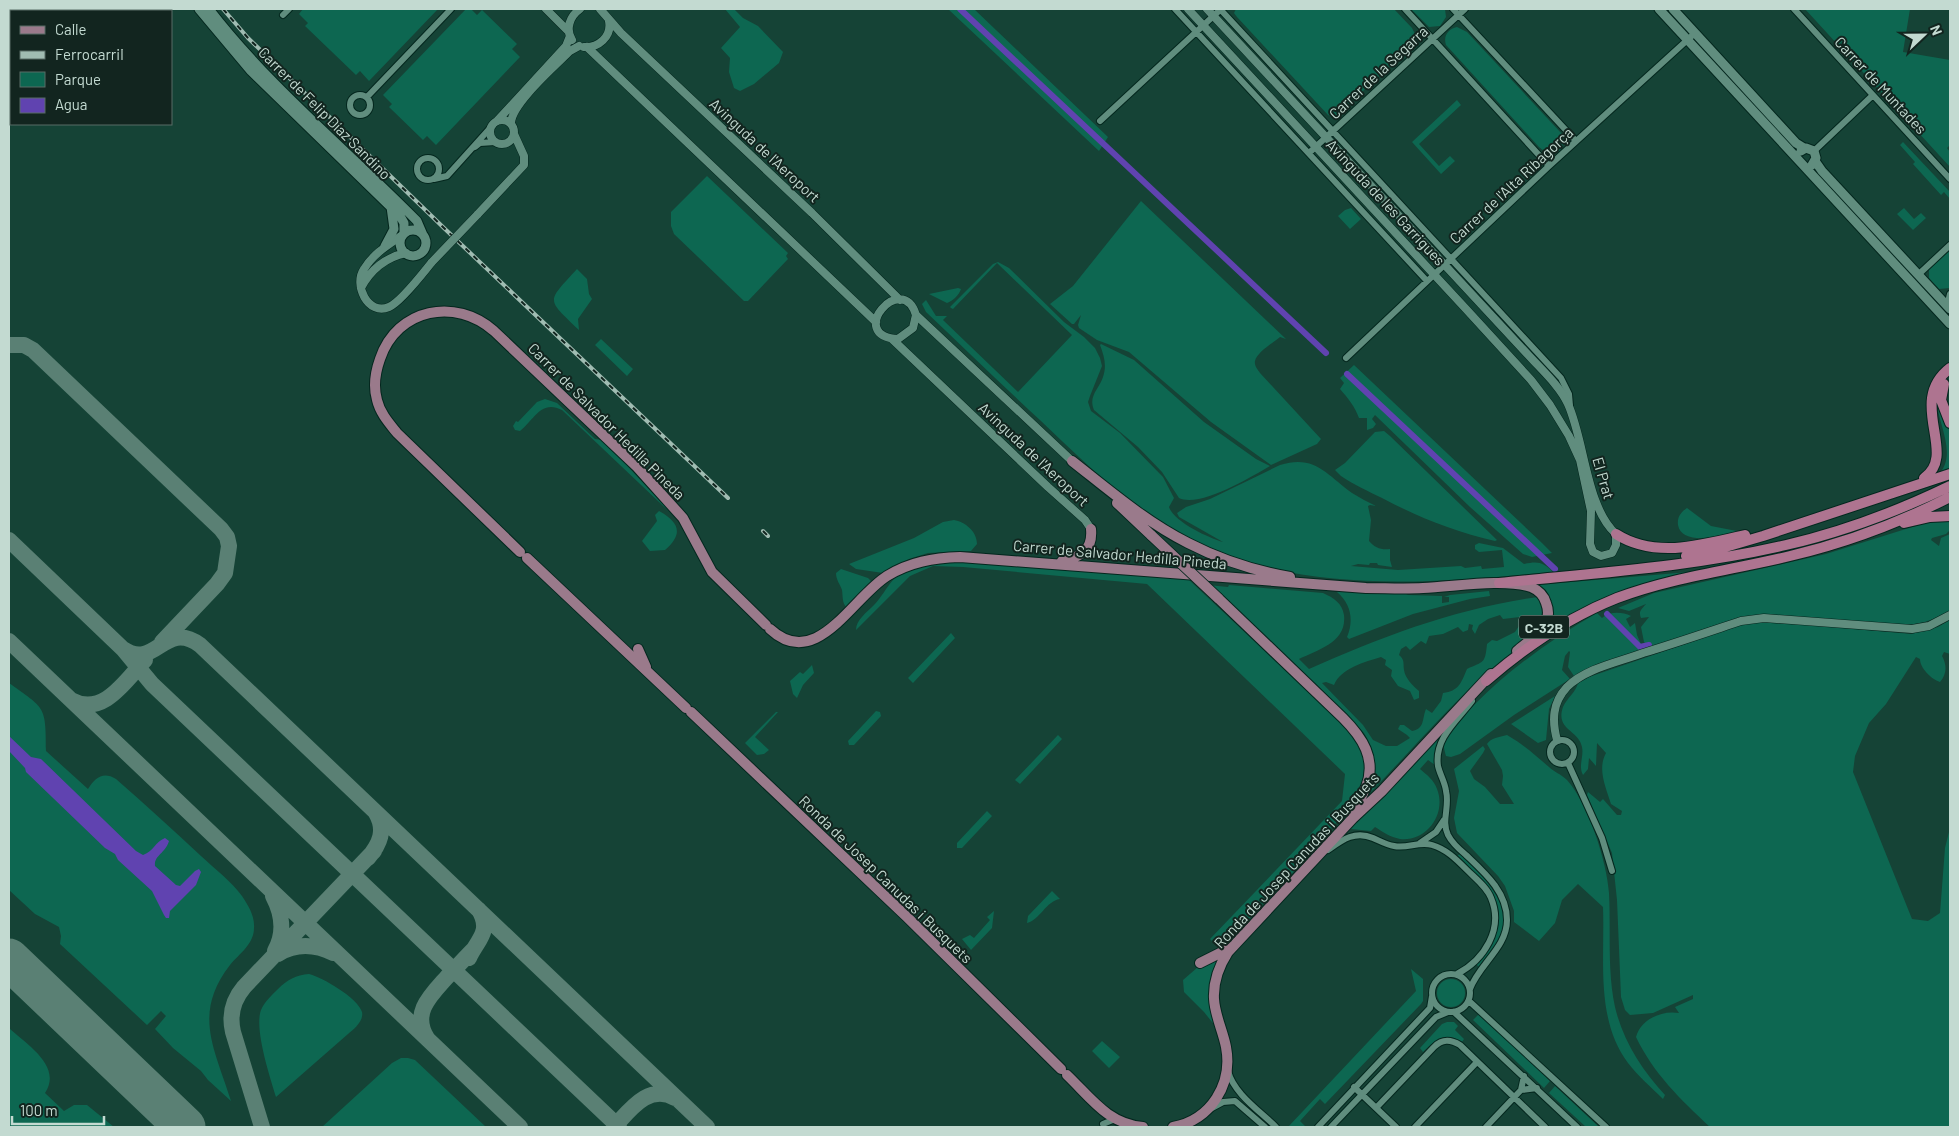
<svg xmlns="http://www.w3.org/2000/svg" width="1959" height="1136" viewBox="0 0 1959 1136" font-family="Barlow,sans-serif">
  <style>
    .green { fill: #0d6751; fill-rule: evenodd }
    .water { fill: #6043b0 }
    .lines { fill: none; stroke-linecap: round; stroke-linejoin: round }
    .canal { stroke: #6043b0; stroke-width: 6 }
    .taxiway { stroke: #5a8074; stroke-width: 16 }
    .runway { stroke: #5a8074; stroke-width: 41 }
    .minor-casing { stroke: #04271e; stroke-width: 8 }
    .tertiary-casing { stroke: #04271e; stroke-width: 9 }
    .secondary-casing { stroke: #04271e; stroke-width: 11 }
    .primary-casing { stroke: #04271e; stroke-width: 12 }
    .trunk-casing { stroke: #04271e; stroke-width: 12 }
    .minor { stroke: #608d7e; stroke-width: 6 }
    .tertiary { stroke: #608d7e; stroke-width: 8 }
    .secondary { stroke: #608d7e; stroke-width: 9 }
    .primary { stroke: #9a7a8b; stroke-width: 10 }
    .trunk { stroke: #ae7490; stroke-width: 10 }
    .rail-casing { stroke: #a0bcb2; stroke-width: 4 }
    .rail { stroke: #12251f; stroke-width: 2; stroke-dasharray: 5.5; stroke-linecap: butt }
    .tertiary-bridge-casing { stroke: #04271e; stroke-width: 9; stroke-linecap: butt }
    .primary-bridge-casing { stroke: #04271e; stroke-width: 12; stroke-linecap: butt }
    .tertiary-bridge { stroke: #608d7e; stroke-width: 8 }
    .primary-bridge { stroke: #9a7a8b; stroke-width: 10 }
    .labels { text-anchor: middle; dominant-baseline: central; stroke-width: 4; stroke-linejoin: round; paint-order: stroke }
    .shield { fill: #12251f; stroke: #8ea49c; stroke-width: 1 }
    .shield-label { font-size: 14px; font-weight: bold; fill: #c3dad1 }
    .street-label { font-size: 15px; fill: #c3dad1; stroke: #12251f }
  </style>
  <rect width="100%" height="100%" fill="#154336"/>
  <path class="green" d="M303,9H438L369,81L360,71L356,75L305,26L308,23L299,14Z
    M466,9H471L477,15L482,10L517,44L512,49L520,57L436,145L427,136L423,140L389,107L392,104L383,95Z
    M725,9H734L743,18L758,26L783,52L779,63L754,84L740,91L734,88L729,72L730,58L721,48L740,27Z
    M948,9H974L1108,137L1099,151Z
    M1236,9H1394L1412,28L1417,38L1416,42L1337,115L1332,117L1328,115L1237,17L1234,13Z
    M1411,9H1445L1446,17L1440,26L1429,27Z
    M1805,9H1910L1903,52L1950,60V145L1947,148L1950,152V167Z
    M1457,27L1467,32L1562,134L1565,140L1561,150C1552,156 1547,154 1539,147L1446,45C1443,36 1448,29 1457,27Z
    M1457,100L1461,105L1419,144L1439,166L1450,156L1455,161L1441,174L1412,142Z
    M1903,142L1950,192V199L1944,192L1941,195L1913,164L1915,162L1900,145Z
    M707,176L788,253L786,256L788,259L748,301H744L674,234L671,226V212Z
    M1141,201L1286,339L1280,337C1273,343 1257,352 1255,361C1254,366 1258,370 1260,373L1321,439L1317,444L1271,465L1211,422L1129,352L1097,340L1079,328L1078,325L1081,315L1074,324H1072L1050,304L1073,286Z
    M1351,208L1361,219L1350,229L1338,216L1345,210Z
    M1904,208L1914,219L1921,213L1926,218L1913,230L1897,214Z
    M1950,250V288L1939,289L1929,278V269Z
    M998,262L1009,268L1064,322L1084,337L1095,348L1100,358L1102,366L1090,396L1088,402L1091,411L1120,433L1163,477L1174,498L1169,507C1174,522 1209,538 1223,542L1179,517L1177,513L1186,507L1210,499L1280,465C1315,454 1327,475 1352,493C1360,498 1368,502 1376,506L1370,505L1368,506L1371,520L1369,541C1375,548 1381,550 1390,549V560L1392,567L1378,565L1377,563H1370L1369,565L1358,564L1351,566L1398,570L1461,566L1465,568L1481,566L1482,569L1504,567L1502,550L1479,552L1475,549V545L1479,543L1503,548L1524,564C1538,561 1543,562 1553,572C1440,582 1321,594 1212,550C1146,523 1092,470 1041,421C1002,385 964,348 926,312L922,304L926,300L936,316H947L943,320L1018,392L1072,335L997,263L953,309L951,308L950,307L993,264Z
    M577,269L587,279L589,294L592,299L578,319L579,330C546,298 546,303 577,269Z
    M958,288L961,289C959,295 953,301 947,303L929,294Z
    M601,339L633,369L627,376L595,345Z
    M1101,344L1134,360L1204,422L1256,459L1270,466C1251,477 1200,508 1179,498L1162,472L1138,447L1094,410C1088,396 1099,389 1103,377C1107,365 1104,356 1100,345Z
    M1354,365L1542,543L1552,553L1532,557L1523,554L1470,507L1375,415L1372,419L1376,424L1373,428L1367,430V418H1359C1355,407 1348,398 1340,389L1344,383L1340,378Z
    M545,399L557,403L595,439L603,440L678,520L562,410C541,399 534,420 520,431L515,430L513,426L516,421L518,422L537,402Z
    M1937,400L1950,427V471L1940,473C1957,452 1937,423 1937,400Z
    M1384,431L1390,436L1497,540L1495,541C1455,532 1418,517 1382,498C1368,491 1354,485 1341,476L1335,470L1345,463L1375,432Z
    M1687,508L1711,526L1742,532C1727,534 1682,548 1678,525C1677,517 1681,512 1687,508Z
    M659,511C679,522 684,534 665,550L650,551L642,541L657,521L655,515Z
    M954,520C965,522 977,531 977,544L971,551L928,553L909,559L883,573L856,569L849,564L914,538L943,522Z
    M1928,522H1950V530L1946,534L1932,538L1931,540L1939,546L1941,538L1950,534V611C1930,622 1918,625 1895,625L1765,614L1750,616L1650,648L1644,642L1641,627L1649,617L1641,618C1638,611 1642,609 1646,604L1629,611L1618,608L1654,593L1826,554Z
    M960,561L1187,578L1332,714L1355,738L1362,751L1367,770L1358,797L1302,863L1220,949L1210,939L1342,801L1345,774L1147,584L963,567L933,566L910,576L856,630C856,620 867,612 874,605C881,598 886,588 893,580C910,563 937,563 960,561Z
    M841,569L868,578L871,581L846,607C842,602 843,597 842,590C840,584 836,580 836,573Z
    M1689,572L1631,590L1559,620L1553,618L1536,585Z
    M1208,585L1228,587L1229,585L1323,593C1334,598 1342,603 1344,615C1347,642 1319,649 1299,659L1309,669C1383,636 1458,608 1538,597C1542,606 1548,615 1541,625C1527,645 1496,664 1478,681C1440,716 1406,756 1370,793C1378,772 1376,752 1364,733ZM1500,615L1503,619L1520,617L1523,620L1515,632L1497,641L1492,640L1487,644C1485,664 1484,661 1467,669C1461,683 1459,691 1443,693L1441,701L1432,713L1426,709C1422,718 1425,729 1412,731L1404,725H1400L1398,729L1407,735L1410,738L1397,746H1386L1373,740L1363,725L1322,683L1326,682L1334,685C1341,668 1365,662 1381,657L1386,660L1385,665L1392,670L1391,676L1398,686L1410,691L1414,700L1419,698V691C1413,686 1405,678 1404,670C1403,663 1405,660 1399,655L1401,649L1406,646L1410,650L1421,641L1426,644L1429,636L1443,634L1458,627L1463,632L1468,630L1469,624L1473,625L1472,629L1475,634L1479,625L1488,619Z
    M1337,590L1404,593L1408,595L1442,596V603L1449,602V597H1444L1450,595L1489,591L1490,596L1470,599L1413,614L1349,639L1347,637C1354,620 1351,604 1337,592Z
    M1597,613L1602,618C1610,611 1622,612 1631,616L1626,619L1630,627L1635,623L1637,635L1643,649L1597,665L1574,676L1568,667L1570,652L1569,651L1565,656L1562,670L1570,679L1514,715L1460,754L1451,757L1446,756C1445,752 1443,746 1444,742C1450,727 1464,715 1475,704C1512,667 1552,639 1597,613Z
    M1950,620V654L1944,652L1942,656C1947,665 1947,674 1940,682C1931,679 1920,668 1920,659L1916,657L1886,704L1869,723L1855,756L1853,772L1912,919L1928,921L1940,913L1945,848L1950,828V1127H1710C1681,1100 1653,1073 1636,1037C1641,1019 1662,1010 1679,1013L1675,1007L1693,999V995L1653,1013L1630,1015L1625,1010L1621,997L1617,900L1612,853L1587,795L1588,792L1600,802L1603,799L1617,815H1621L1622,811L1611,804C1606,788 1597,769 1606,753L1597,743L1596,766L1589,758L1588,769L1583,775C1578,766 1584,757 1582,747C1579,730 1555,730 1563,707C1567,698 1576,692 1578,683L1589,677L1744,624L1755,622L1808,625L1911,634L1938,627Z
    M951,633L955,638L913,683L908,678Z
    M812,665L814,673L803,685L797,698L793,694L790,681L800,672L803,674Z
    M9,683C45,709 46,705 46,751L88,789C95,778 103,771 116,779C145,804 173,830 201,856C215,869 231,881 242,896C248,905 255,916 254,928C254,944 240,953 230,965C192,1014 215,1049 231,1101L208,1080L201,1071L173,1048L155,1029L166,1016L161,1011L147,1025L60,944L61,936L59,927L35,914L9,890Z
    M1555,696L1549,709L1546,740L1538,743L1511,724Z
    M876,711L880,712L881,716L854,745H849L848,741Z
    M776,712H778L755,737L769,750L764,754L757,755L745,743Z
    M1058,735L1062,739L1020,784L1015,780Z
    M1507,735C1524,745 1534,754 1549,767C1554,772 1561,774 1567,780C1588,803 1607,862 1609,893C1611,931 1607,969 1615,1007C1623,1041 1642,1070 1665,1095L1663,1099C1651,1087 1638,1076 1628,1063C1595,1019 1605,959 1603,907L1578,884L1562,900L1555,923L1539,941L1514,922V911L1505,886L1498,876L1457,833L1454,818L1459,791L1454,769L1483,746L1485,749L1483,753L1470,771L1474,779L1485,787L1500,804H1514L1502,785L1503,776L1502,770L1487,744C1491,738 1499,737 1507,735Z
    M1438,737L1435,765L1428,760L1420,769C1427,775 1434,780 1437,789C1447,814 1426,842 1400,839C1390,837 1383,832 1375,827L1371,831L1351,829Z
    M987,811L992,816L962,848H957V843Z
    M1460,854C1499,892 1525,918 1479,967L1476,964C1493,946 1508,918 1492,893C1483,880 1468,868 1457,856Z
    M1052,891L1060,899C1046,901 1040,920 1027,923L1028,916Z
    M994,911L992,928L971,950L962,939L970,935L974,938L990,920L987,917Z
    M1217,959L1218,960L1216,1027L1204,1012L1184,992L1183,980L1198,967Z
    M1411,969L1423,979V1001L1421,1004L1325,1104L1320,1099L1300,1121L1305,1126L1304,1127H1288L1416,991Z
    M309,974C322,977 358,998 362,1012C364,1021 354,1029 348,1034L276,1097C270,1077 254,1029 261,1010C265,1001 272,995 278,989C287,980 296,975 309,974Z
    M1437 993a14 14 0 1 1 28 0a14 14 0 1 1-28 0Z
    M1479,1014L1550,1081L1544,1088L1473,1020Z
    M1447,1022H1454L1458,1026L1455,1030L1464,1039L1462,1042C1446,1031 1435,1040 1423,1052L1420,1048L1442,1024Z
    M9,1028C26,1044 63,1066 45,1093L64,1111L74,1105H87L114,1127H9V1071L10,1069L9,1067Z
    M1102,1041L1120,1057L1109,1068L1092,1051Z
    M401,1058H408L415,1060L486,1127H322L392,1063Z
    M1555,1086L1599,1127H1586L1549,1093Z"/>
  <path class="water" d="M9,736L31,757L41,759L136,851L143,855C154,851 155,842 165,838L169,841C165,854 154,855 155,866L176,885L180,886L195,871L199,869L201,872L196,885L170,911L169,918H166L164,915L152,891L118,860L115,854L105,848L26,772L25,768L9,751Z"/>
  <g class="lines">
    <path class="canal" d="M960,9L1326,353
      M1347,374L1555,569
      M1607,614L1640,647L1649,645"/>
    <path class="taxiway" d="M9,345H24L33,350L221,529L227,537L229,546L225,573L217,584L162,642
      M9,540L123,649L152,684L619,1127
      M9,641L520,1127
      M123,649C156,671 164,619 200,645L707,1127
      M71,700C103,718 126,680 145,660
      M368,858C380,844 386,830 376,813
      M273,896C282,913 285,933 275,951
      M278,954C295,943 316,944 333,953
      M469,958C477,940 492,932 479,910
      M427,1038C411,1013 431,995 447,977C456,968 465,958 474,949
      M262,1127L233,1032C229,1015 233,1000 244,987L374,851
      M614,1127C630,1110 649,1083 675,1098"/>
    <path class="runway" d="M9,959L185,1127"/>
    <g class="minor-casing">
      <path id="minor" d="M69,9V11
        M1175,9L1427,281
        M1220,9L1561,378L1569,394L1570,406
        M1405,9L1549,166
        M1453,9L1576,141
        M1794,9L1950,179
        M62,11L64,9
        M76,11L78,9
        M283,15L289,9
        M350 105a10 10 0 1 1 20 0a10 10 0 1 1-20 0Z
        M367,97L451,9
        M1100,121L1221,9
        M475,147L480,143L495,142
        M1814,151L1873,95
        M1309,153L1465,9
        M417 169a11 11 0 1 1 22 0a11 11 0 1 1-22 0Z
        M434,179L447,176L492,126
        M1919,274L1950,245
        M1947,306L1950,294
        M1346,358L1549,166L1695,33
        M1550 752a12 12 0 1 1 24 0a12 12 0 1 1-24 0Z
        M1568,763L1602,838L1612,871
        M1420,843L1436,832L1444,820
        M1328,850C1342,840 1355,830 1373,838C1380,841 1387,845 1394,846C1407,849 1419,841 1432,845C1446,849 1456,859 1466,869C1475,878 1487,887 1491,898C1504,929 1484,960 1457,974
        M1432 993a19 19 0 1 1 38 0a19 19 0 1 1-38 0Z
        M1470,989C1479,964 1507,948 1507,920C1507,892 1485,873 1466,855C1460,850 1452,843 1448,835C1441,820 1450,807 1446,791C1445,782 1440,775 1438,766C1434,738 1458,720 1472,701
        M1469,1001L1606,1127
        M1454,1012L1577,1127
        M1228,1071C1234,1094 1260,1111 1276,1127
        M1354,1087L1396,1127
        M1521,1090L1537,1088
        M1376,1108L1434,1047C1442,1039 1450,1039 1460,1045L1545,1127
        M1210,1109L1223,1102L1235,1101L1265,1127
        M1103,1124L1115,1119
        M1318,1127L1430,1008L1432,996
        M1331,1127L1436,1017L1448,1012
        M1415,1127L1477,1062
        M1486,1127L1521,1090L1524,1076"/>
    </g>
    <g class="tertiary-casing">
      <path id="tertiary" d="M546,9L569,32
        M600,9L621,33L812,213L900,300
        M1188,9L1466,309L1531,380L1550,405L1569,436L1580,460L1591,511L1590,544L1593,552L1601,556L1612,553L1616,545V534C1586,507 1585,442 1568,404C1560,387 1545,373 1532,359L1207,9
        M572,40C565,29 570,16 580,9
        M584,47C598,48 612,37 609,21
        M587,47L876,322
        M490 132a12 12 0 1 1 24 0a12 12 0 1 1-24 0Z
        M497,121L566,46L570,36
        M511,124C510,105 556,65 570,51L579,46
        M477,215L524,165V156L514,134
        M401,236C388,245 373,254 364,269C353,285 368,316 389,307C401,302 423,273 432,262
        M361,288C370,270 386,257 406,253
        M916,315L913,328L898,339C845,336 902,270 916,315L1072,461
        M892,339L1048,487L1085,520L1091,529
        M1557,740C1552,721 1552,703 1567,687C1586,668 1619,662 1643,653C1676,643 1708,632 1741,621L1764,618L1912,629L1929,626L1950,615"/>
    </g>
    <g class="secondary-casing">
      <path id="secondary" d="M199,9L251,71L400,216L404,223V233
        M209,9C270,88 347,150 417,221L423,235
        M1659,9L1950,324
        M1673,9L1796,143L1804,148
        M1801,151L1806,148L1814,151L1816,158L1812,165
        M1815,161L1822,171L1950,309
        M400 243a13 13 0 1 1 26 0a13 13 0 1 1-26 0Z
        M385,246L394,229L391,207"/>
    </g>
    <g class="primary-casing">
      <path id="primary" d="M1072,461C1109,490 1146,522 1188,543C1219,559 1256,571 1290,577
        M1117,503L1152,536
        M520,552L397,433C389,423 380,413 377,400C373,386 375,373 380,359C397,308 456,297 494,331L637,467L683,518L712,572L766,625
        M527,558L686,708
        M1062,561C1081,557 1093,550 1091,529
        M1218,598L1343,718C1362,737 1377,759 1366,787C1362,796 1357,805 1354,815
        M770,629C816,672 852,598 887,576C910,562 933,558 960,557L1366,588C1385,588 1404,589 1423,588C1454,587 1502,578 1531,587C1538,590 1544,596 1546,603C1555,626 1532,638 1517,651
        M638,649L646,667
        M691,712L907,917L1061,1069
        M1200,963L1228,949
        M1067,1075C1091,1098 1108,1124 1143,1127
        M1173,1127C1211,1120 1233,1084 1226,1047C1223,1031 1215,1016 1214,999C1213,981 1219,966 1228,952L1353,818L1382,791L1491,674"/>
    </g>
    <g class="trunk-casing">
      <path id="trunk" d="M1944,384L1941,400L1950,423
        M1924,478C1959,454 1906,402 1950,368
        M1904,523L1930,517L1950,516
        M1616,534C1655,559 1703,545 1745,535
        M1686,556L1715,550L1763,536L1950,474
        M1499,583C1595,573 1692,567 1786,545C1843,532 1898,511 1950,486
        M1486,681C1524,648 1569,617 1617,598C1673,577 1732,570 1790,556C1845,543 1899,523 1950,497"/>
    </g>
    <use href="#minor" class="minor"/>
    <use href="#tertiary" class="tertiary"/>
    <use href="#secondary" class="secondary"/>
    <use href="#primary" class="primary"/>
    <use href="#trunk" class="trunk"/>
    <g class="rail-casing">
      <path id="rail" d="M223,9L248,38L445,229L728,498
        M763,531L768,536"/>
    </g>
    <use href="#rail" class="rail"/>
    <g class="tertiary-bridge-casing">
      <path id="tertiary-bridge" d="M432,262L477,215"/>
    </g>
    <g class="primary-bridge-casing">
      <path id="primary-bridge" d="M1152,536L1218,598"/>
    </g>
    <use href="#tertiary-bridge" class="tertiary-bridge"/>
    <use href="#primary-bridge" class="primary-bridge"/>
  </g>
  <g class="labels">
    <rect class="shield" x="1519" y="615.5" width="50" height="23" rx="4"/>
    <g class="shield-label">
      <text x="1544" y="627">C-32B</text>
    </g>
    <g class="street-label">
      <text transform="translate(1378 72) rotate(-43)">Carrer de la Segarra</text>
      <text transform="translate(1881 85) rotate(47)">Carrer de Muntades</text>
      <text transform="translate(325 113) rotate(45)">Carrer de Felip Díaz Sandino</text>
      <text transform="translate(765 150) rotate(43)">Avinguda de l'Aeroport</text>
      <text transform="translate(1511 185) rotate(-43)">Carrer de l'Alta Ribagorça</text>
      <text transform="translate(1386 202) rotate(47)">Avinguda de les Garrigues</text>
      <text transform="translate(607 421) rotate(45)">Carrer de Salvador Hedilla Pineda</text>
      <text transform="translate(1034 454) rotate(43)">Avinguda de l'Aeroport</text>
      <text transform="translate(1604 478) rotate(74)">El Prat</text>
      <text transform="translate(1120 554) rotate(5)">Carrer de Salvador Hedilla Pineda</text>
      <text transform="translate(1296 860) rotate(-47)">Ronda de Josep Canudas i Busquets</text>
      <text transform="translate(886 879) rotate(44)">Ronda de Josep Canudas i Busquets</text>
    </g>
  </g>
  <rect width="1959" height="1136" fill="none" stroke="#c3dad1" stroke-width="20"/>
  <rect x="10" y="10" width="162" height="115" fill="#12251f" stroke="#596d66"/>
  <rect x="20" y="26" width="25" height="8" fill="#9a7a8b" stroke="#596d66"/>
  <text x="55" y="35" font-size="15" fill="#c3dad1">Calle</text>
  <rect x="20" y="51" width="25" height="8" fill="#a0bcb2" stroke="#596d66"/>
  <text x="55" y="60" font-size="15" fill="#c3dad1">Ferrocarril</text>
  <rect x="20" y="72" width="25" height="15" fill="#0d6751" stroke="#596d66"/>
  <text x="55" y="85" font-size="15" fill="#c3dad1">Parque</text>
  <rect x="20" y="98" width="25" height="15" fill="#6043b0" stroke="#596d66"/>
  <text x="55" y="110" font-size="15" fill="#c3dad1">Agua</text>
  <g transform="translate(1924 35) rotate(68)" stroke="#12251f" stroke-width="4" paint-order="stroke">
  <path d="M0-4L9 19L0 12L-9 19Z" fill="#c3dad1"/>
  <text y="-8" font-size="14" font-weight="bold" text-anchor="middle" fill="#c3dad1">N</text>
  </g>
  <path d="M12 1116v8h92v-8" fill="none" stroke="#c3dad1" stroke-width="2.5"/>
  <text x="20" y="1116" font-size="15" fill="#c3dad1" stroke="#12251f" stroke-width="4" paint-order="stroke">100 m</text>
</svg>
